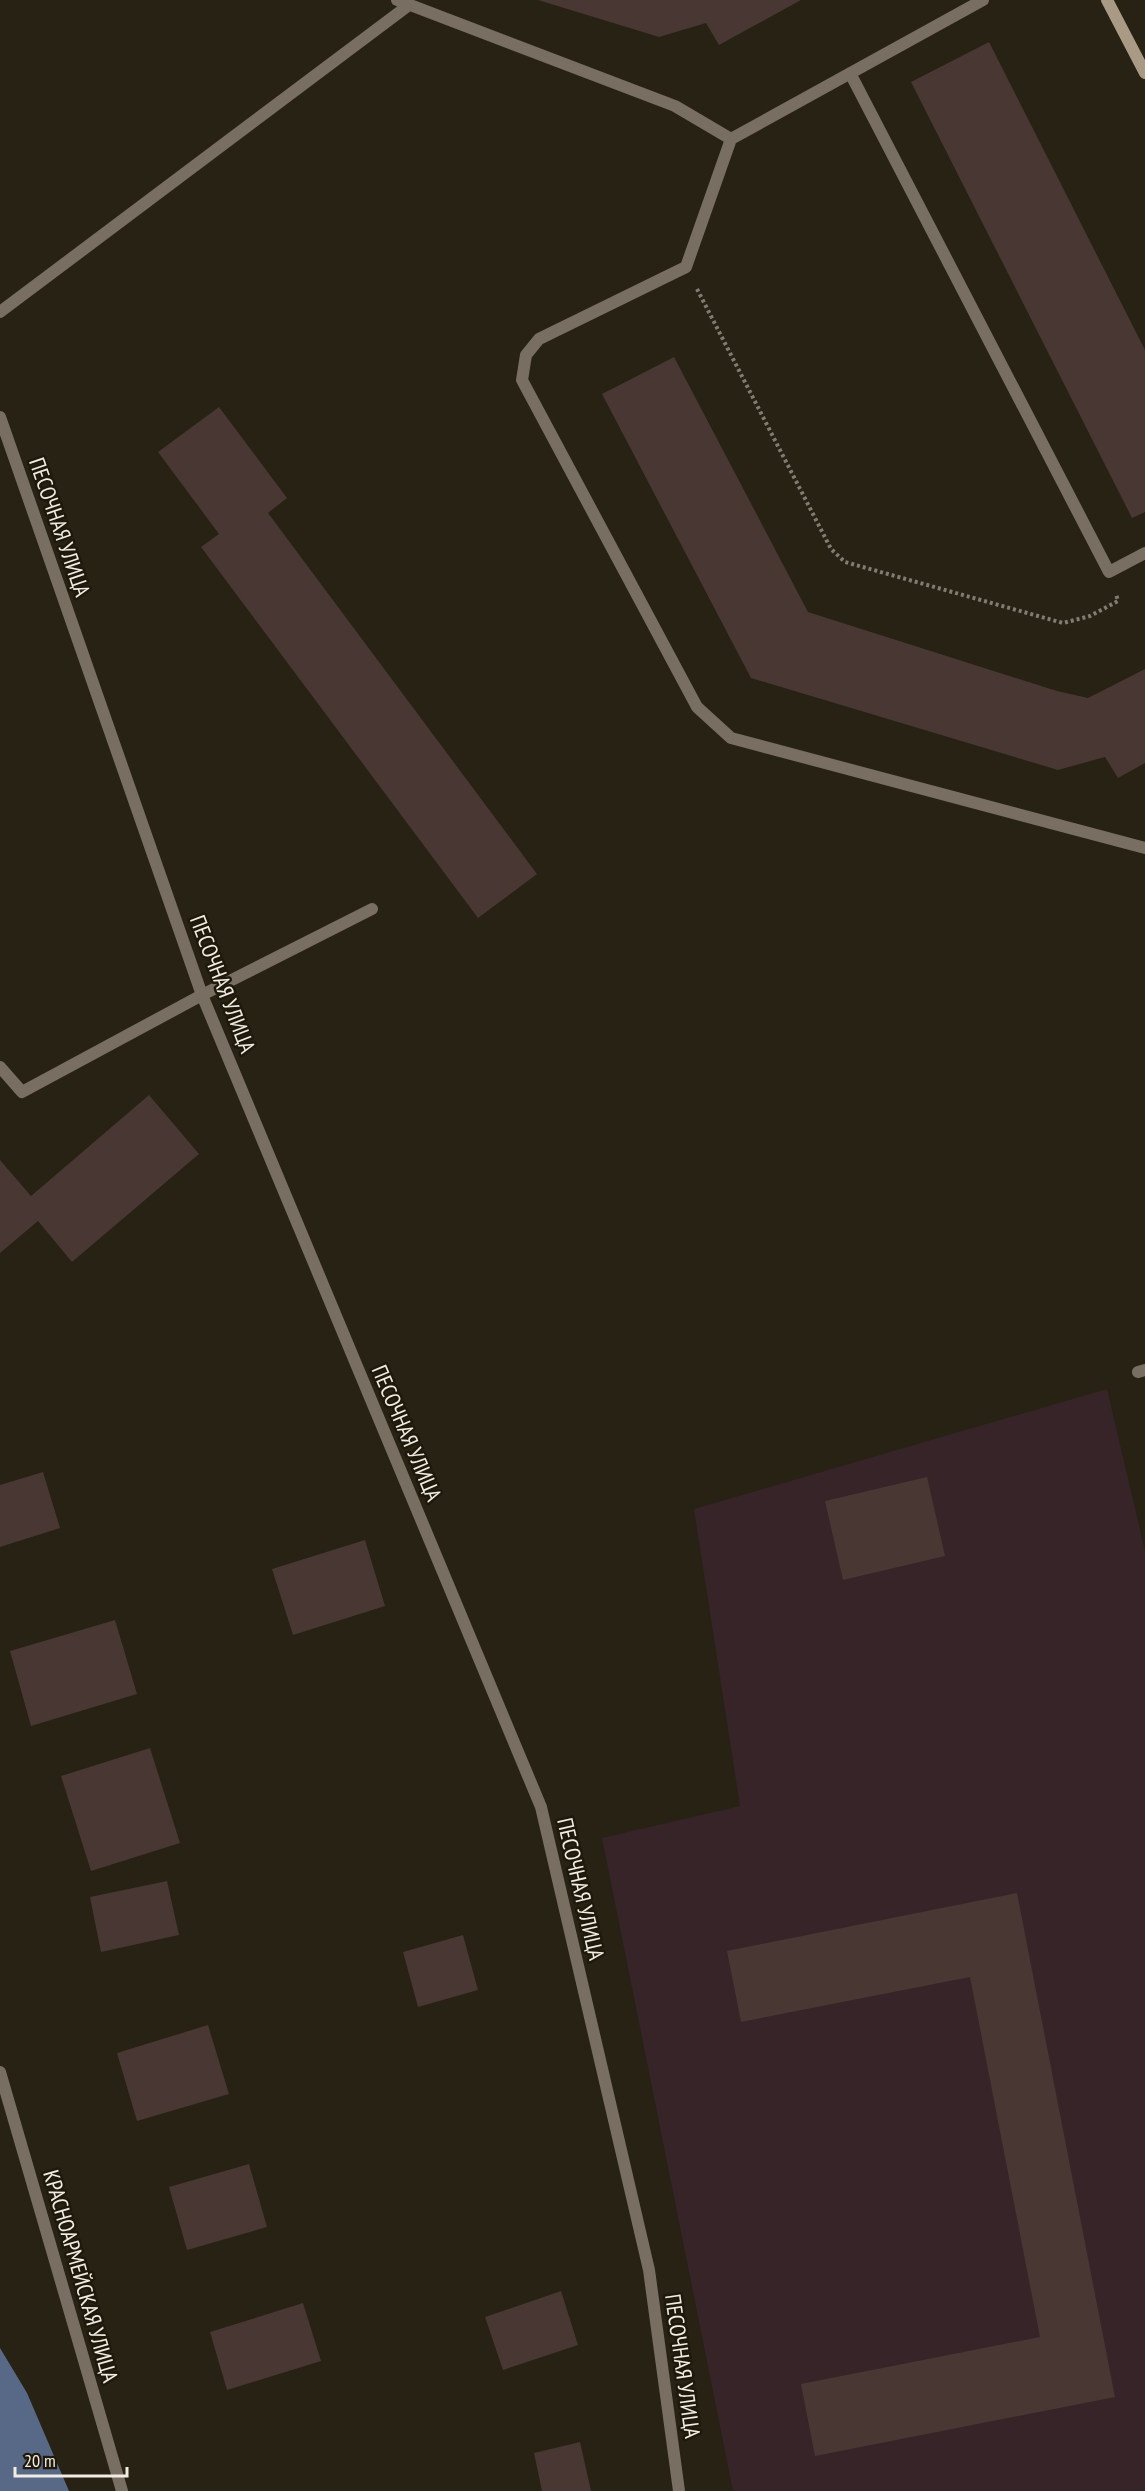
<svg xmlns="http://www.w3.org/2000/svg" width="1145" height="2491" viewBox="0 0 1145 2491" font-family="'PT Sans Narrow',sans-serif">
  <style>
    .education { fill: #372429 }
    .water { fill: #586987 }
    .building { fill: #483732 }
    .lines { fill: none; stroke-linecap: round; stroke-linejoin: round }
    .path { stroke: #817c71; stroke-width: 4; stroke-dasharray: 3 3; stroke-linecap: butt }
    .lane { stroke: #786e61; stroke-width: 12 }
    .street { stroke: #786e61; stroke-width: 12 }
    .secondary { stroke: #a99a85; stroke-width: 12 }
    .labels { text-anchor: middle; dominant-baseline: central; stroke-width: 5; stroke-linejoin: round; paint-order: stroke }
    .street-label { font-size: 22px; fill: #f1ede4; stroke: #1e190a }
  </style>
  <rect width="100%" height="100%" fill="#272214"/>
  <path class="education" d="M1107,1389L1145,1551V2491H733L602,1838L740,1806L694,1509Z"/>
  <path class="water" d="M0,2348L27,2393L69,2491H0Z"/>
  <path class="building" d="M538,0H801L719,45L706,23L659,37Z
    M989,42L1145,350V512L1132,518L911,82Z
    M674,357L808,612L1057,691L1088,698L1145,669V763L1118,778L1105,757L1058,770L751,678L602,394Z
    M219,407L287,498L268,513L537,874L478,918L201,547L219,534L158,452Z
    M149,1095L199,1154L72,1262L38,1221L0,1253V1160L31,1196Z
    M43,1472L60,1528L0,1547V1485Z
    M927,1477L945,1556L843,1580L825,1501Z
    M365,1540L385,1606L293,1635L272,1569Z
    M115,1620L137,1694L31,1726L10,1651Z
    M150,1748L180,1843L91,1871L61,1776Z
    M167,1881L179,1935L101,1952L90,1897Z
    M1017,1893L1115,2397L815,2456L801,2384L1040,2337L970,1977L741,2022L727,1951Z
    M463,1935L478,1990L418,2007L403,1952Z
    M208,2025L229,2094L137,2121L117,2053Z
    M249,2164L267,2227L187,2250L169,2187Z
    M561,2291L578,2345L503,2370L485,2317Z
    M303,2303L321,2361L227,2390L210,2332Z
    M580,2442L591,2491H542L534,2453Z"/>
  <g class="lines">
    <path class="path" d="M697,289L831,549L845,562L1063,623L1090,616L1118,601L1116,594"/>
    <path class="lane" d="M397,0L675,106L731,139
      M983,0L731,139L686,267L539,339L526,355L522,380L697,707L731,738L1145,848
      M850,73L1109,572L1145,553
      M0,312L409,5
      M0,1067L22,1092L202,995L372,909
      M1138,1372L1145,1370"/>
    <path class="street" d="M0,417L202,995L541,1807L649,2270L679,2491
      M0,2072L122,2491"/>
    <path class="secondary" d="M1107,0L1145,73"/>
  </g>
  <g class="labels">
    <g class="street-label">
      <text transform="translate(60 527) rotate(71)">ПЕСОЧНАЯ УЛИЦА</text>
      <text transform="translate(223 984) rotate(69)">ПЕСОЧНАЯ УЛИЦА</text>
      <text transform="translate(407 1433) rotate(67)">ПЕСОЧНАЯ УЛИЦА</text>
      <text transform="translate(581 1889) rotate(77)">ПЕСОЧНАЯ УЛИЦА</text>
      <text transform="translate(81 2276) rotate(74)">КРАСНОАРМЕЙСКАЯ УЛИЦА</text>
      <text transform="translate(683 2366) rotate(82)">ПЕСОЧНАЯ УЛИЦА</text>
    </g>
  </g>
  <path d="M15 2467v9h112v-9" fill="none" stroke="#f1ede4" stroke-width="3"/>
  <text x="24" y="2467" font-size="18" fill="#f1ede4" stroke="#1e190a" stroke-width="4.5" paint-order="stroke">20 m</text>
</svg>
